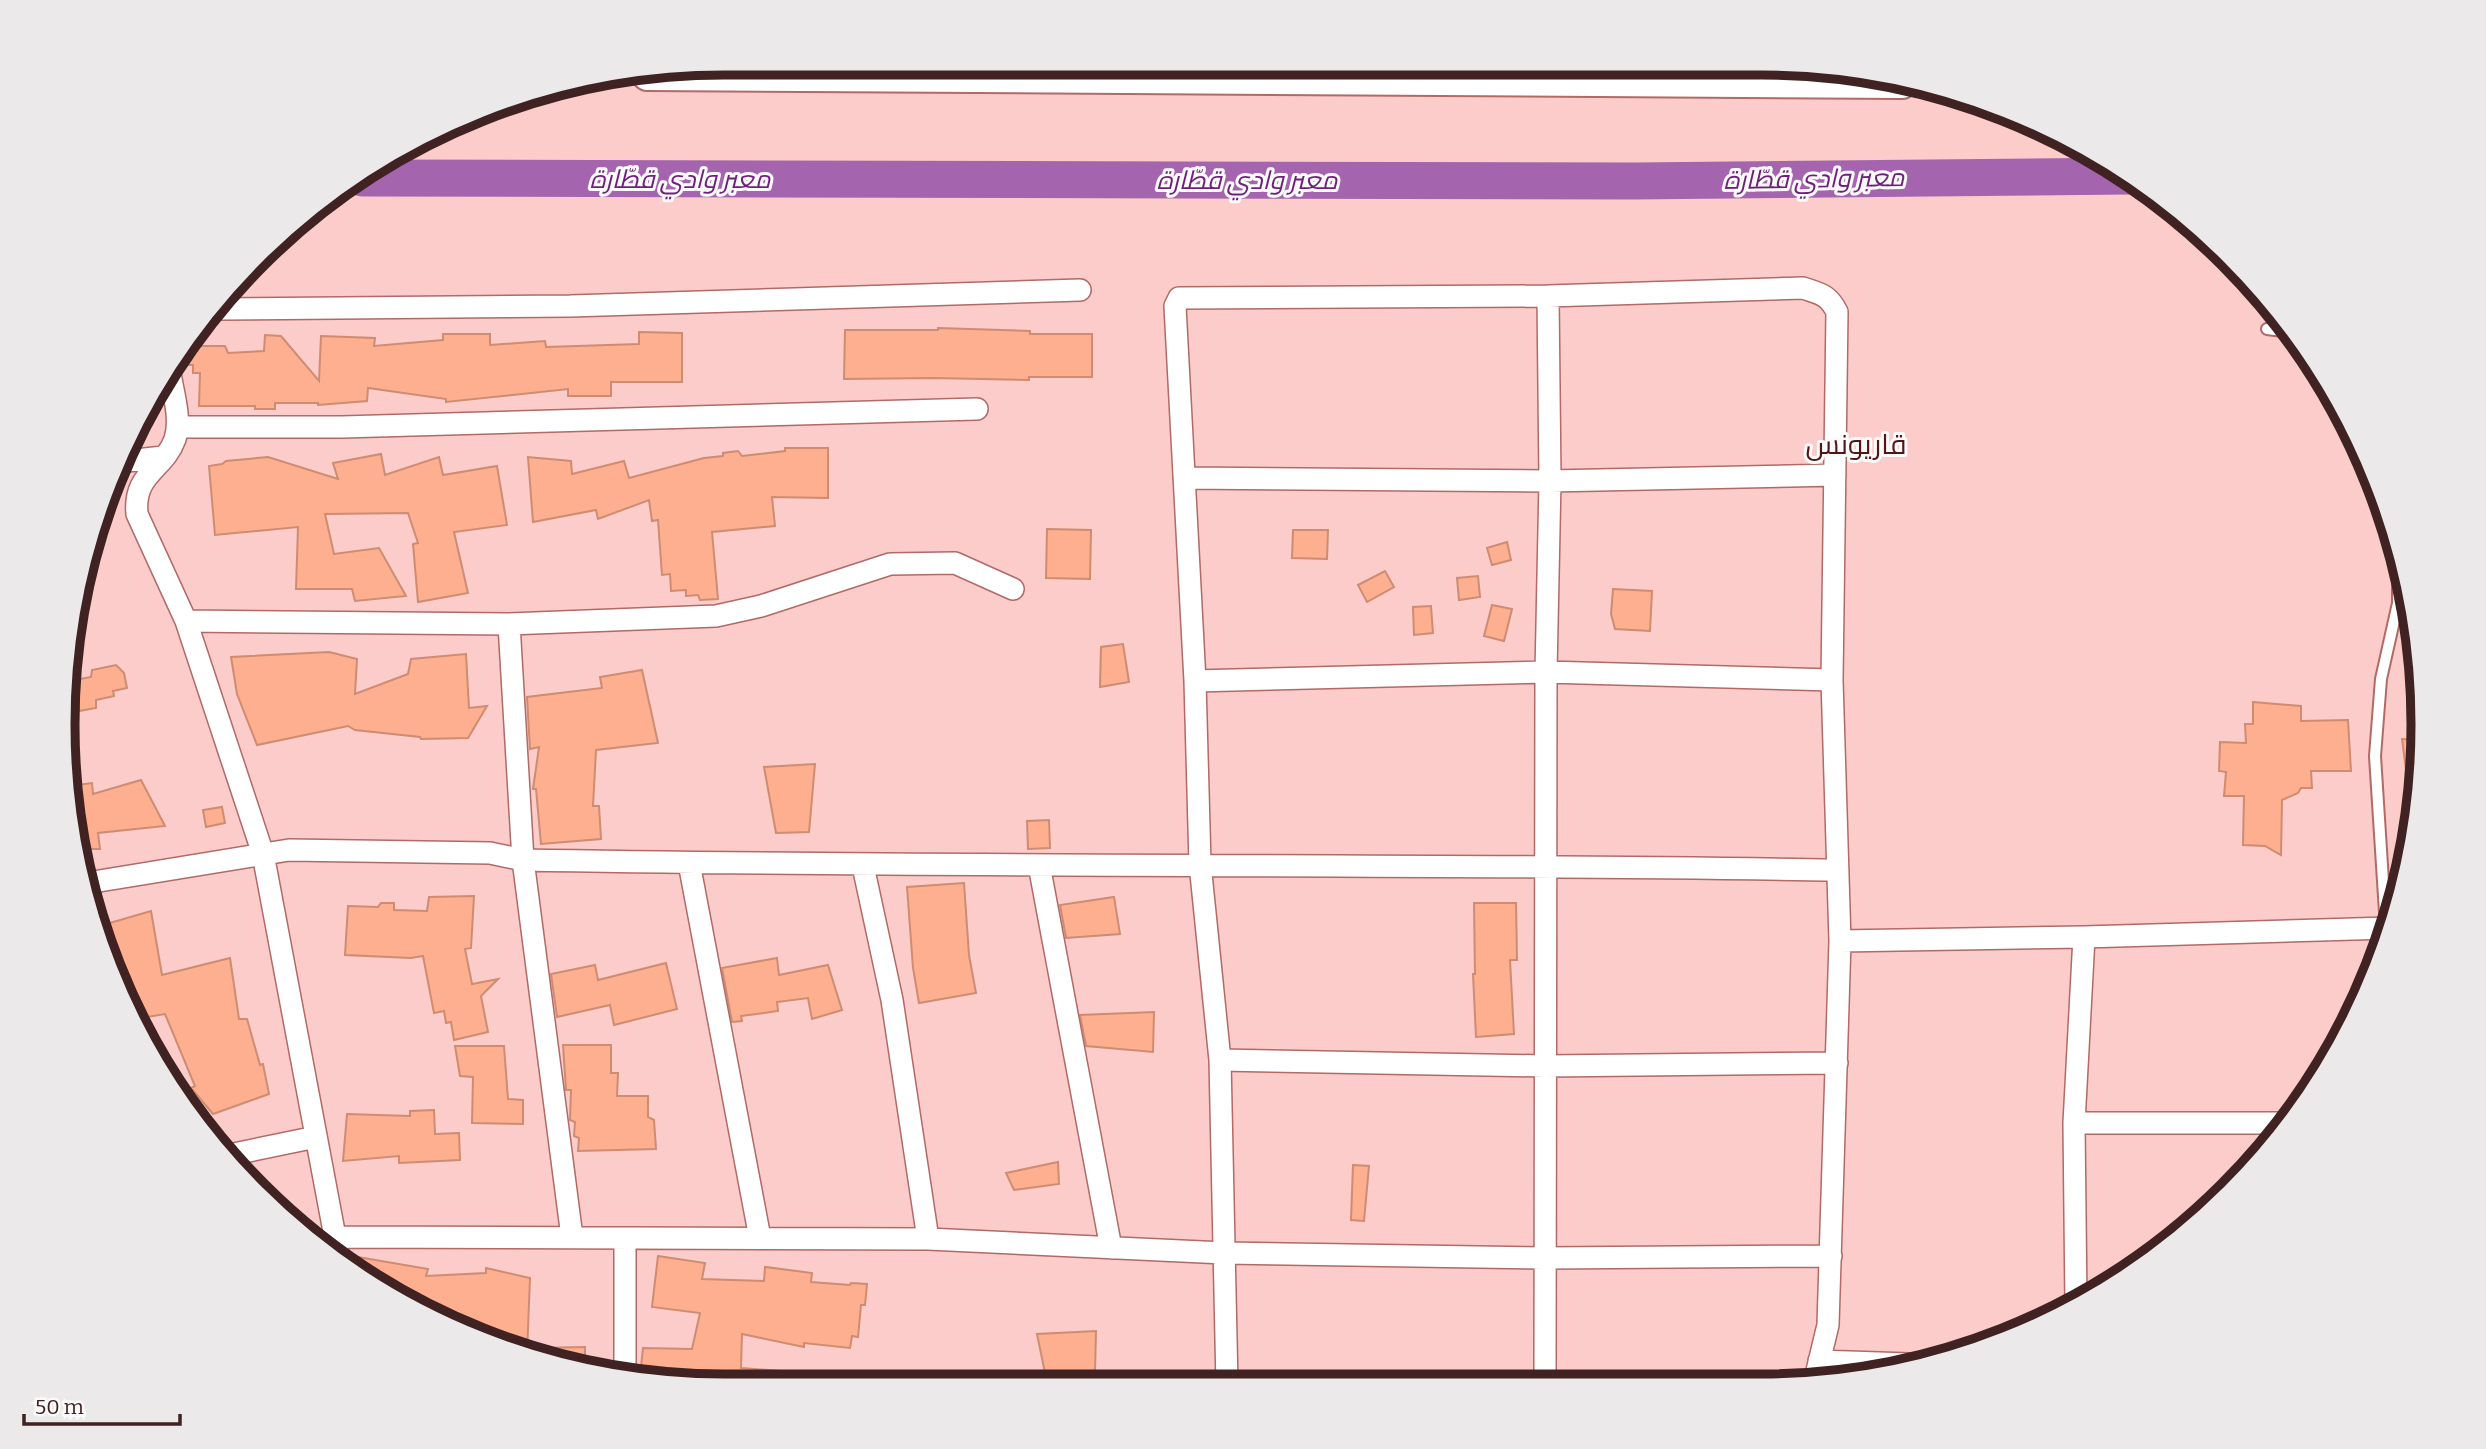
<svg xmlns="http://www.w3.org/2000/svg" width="2486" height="1449" viewBox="0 0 2486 1449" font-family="Bitter,Cairo,serif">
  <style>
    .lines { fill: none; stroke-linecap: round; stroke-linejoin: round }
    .river { stroke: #a465ae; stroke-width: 37 }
    .building { fill: #feaf90; stroke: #ce8c72; stroke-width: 2 }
    .service-casing { stroke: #b06a68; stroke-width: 14 }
    .minor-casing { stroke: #b06a68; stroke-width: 24 }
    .secondary-casing { stroke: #b06a68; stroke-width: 32 }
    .service { stroke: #fff; stroke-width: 10 }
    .minor { stroke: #fff; stroke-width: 21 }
    .secondary { stroke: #fff; stroke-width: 28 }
    .labels { text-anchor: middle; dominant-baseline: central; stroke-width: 6; stroke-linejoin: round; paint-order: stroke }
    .water-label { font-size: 26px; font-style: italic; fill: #6e1f7a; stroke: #fafafa }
    .quarter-label { font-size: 28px; fill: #511618; stroke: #fafafa }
    .rim { fill: none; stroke: #3f2221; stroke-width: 9 }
  </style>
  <rect width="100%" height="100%" fill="#fbccc9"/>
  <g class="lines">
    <path class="river" d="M362,178L1635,181L2131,176"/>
  </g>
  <path class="building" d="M938,328L1030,331V334H1092V377H1029V380L934,378L844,379L845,330H938Z
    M639,332L682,333V382H611V396H568V389L446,402V399L368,388L367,401L318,405V403H275V409H255V406H199L200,373H193V365H186V346H225L228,353L264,351L265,335L281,336L319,381L321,336L375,338L374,346L443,340V334H490V345L545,341L546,347L639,344Z
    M785,448H828V498L772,497L775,526L712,532L718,599L700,600L698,595L686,596V590L671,591L670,574L662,575L658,520L652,521L649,500L598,519L596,510L533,522L528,457L571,461L572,474L624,461L629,478L704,458L723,456V453L738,451L742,456L785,451Z
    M381,454L385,475L439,457L443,475L497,466L507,525L454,532L468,593L418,602L413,544L418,543L408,513L325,514L334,554L379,548L406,596L355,601L352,589H296L298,527L215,535L209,466L222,464L226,461L268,457L338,479L333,463Z
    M1047,529L1091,530L1090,579L1046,578Z
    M1293,530H1328L1327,559L1292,558Z
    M1507,542L1511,560L1492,565L1487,548Z
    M1385,571L1394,587L1367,602L1358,585Z
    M1478,576L1480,597L1459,600L1457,578Z
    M1613,589L1652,591L1650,631L1615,629L1611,614Z
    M1492,605L1512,609L1504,641L1484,636Z
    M1431,606L1433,633L1414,635L1413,607Z
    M1123,644L1129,682L1100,687L1101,647Z
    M329,652L357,659L355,694L408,674L411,659L466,654L469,708L487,706L468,738L421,739L420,737L355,730L348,726L257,745L237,694L231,657Z
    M116,665L124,673L127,688L113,691L114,696L96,700V708L79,711L74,680L91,677L92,670Z
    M642,670L658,743L596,750L593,806H599L601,839L541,844L536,789H533L539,747L530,749L527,697L602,688L600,677Z
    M2253,702L2301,706V721L2348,720L2351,771H2311L2312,788H2301L2298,793L2282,800L2281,855L2265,846L2243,845L2244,796H2224L2226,772L2219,771L2220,742L2246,743L2245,724H2253Z
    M2402,739L2421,740L2416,793H2409Z
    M815,764L809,832L776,833L764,767Z
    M141,780L165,826L98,833L100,849H81L68,786L92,783L93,794Z
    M222,807L225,823L206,827L203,810Z
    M1049,820L1050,848L1028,849L1027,821Z
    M964,883L969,955L976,993L919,1003L913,968L907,887Z
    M474,896L471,948L465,949L472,984L498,979L481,996L488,1032L454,1040L451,1022L446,1023L444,1011L434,1013L423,956L411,958L345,955L348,906L378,907L381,903H394V910L427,911L429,897Z
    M1114,897L1120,934L1066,938L1060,905Z
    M1474,903H1516L1517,960H1510L1514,1034L1476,1037L1473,974H1475Z
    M151,911L162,975L230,958L239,1019H247L260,1065L263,1064L269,1094L213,1114L191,1088L195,1086L165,1014L141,1018L98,938L96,927Z
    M777,958L779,975L828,965L842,1010L812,1019L808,998L777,1002L778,1011L741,1016L742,1021L732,1022L722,968Z
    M666,963L677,1009L614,1025L610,1005L557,1017L551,974L595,965L598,980Z
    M1154,1012L1153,1052L1086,1046L1080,1015Z
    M563,1045H611V1073H618L617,1096H648V1117L654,1120L656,1149L578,1151L579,1138L574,1136L575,1122L570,1120L571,1090H566Z
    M455,1046H504L508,1099L523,1100V1124L472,1123L473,1077L460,1076Z
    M434,1110L435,1134L459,1133L460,1160L399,1163V1156L343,1161L347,1114L410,1116V1111Z
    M1058,1162L1059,1184L1014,1190L1006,1173Z
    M1353,1165L1369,1166L1364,1221L1351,1220Z
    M658,1256L705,1263L702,1279L764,1281L765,1267L812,1273L811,1282L850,1285L851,1283L867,1284L865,1305H861L858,1337L852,1336L850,1348L804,1343V1347L742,1334L741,1368L793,1372L792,1385H681L640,1376L643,1348L692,1349L700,1313L652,1307Z
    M358,1257L428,1269L426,1276L486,1273V1268L530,1278L527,1354L511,1351L358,1275Z
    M1096,1331L1095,1372L1045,1373L1037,1334Z
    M585,1347V1365L535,1355L536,1348Z"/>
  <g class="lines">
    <g class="service-casing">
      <path id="service" d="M2267,329L2291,332
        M2386,928L2375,756L2381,679L2398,603V555"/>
    </g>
    <g class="minor-casing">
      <path id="minor" d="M220,309L570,306L1080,290
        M169,368C172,389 182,418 175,439C164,470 133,473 137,514L186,621L263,854L339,1258
        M178,427H342L977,409
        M127,461L163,457
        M1184,478L1550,481L1835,475
        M186,621L509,624L716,616L761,606L890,564L955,563L1013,589
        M509,624L523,860L572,1237
        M1195,681L1546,672L1832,680
        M689,863L760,1238
        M1039,865L1111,1248
        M863,866L892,1000L928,1239
        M87,883L289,850L490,853L523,860C961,868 1400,863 1838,870
        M1840,941L2084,937L2388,928
        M1220,1060L1545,1066L1837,1063
        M2074,1123H2286
        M229,1155L316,1137
        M335,1237L928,1239L1224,1253L1545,1258L1831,1256
        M2076,1305L2074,1123L2084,937
        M1819,1361L1909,1364
        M625,1373V1238
        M1227,1385L1220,1060L1200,864L1195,681L1175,306L1179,298L1548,296L1803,288C1820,294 1828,294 1837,312L1832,680L1840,941L1828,1325L1814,1383
        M1545,1385L1546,672L1550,481L1548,296"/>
    </g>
    <g class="secondary-casing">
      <path id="secondary" d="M647,76L1902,84"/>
    </g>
    <use href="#service" class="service"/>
    <use href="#minor" class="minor"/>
    <use href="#secondary" class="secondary"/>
  </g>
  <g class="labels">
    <g class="water-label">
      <text x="680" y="179">معبر وادي قطّارة</text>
      <text transform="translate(1814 179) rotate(-1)">معبر وادي قطّارة</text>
      <text x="1247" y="180">معبر وادي قطّارة</text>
    </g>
    <g class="quarter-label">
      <text x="1856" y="444">قاريونس</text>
    </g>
  </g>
  <path d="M0 0H2486V1449H0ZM724 75H1762A649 649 0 0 1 2411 724V725A649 649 0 0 1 1762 1374H724A649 649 0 0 1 75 725V724A649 649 0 0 1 724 75Z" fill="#ebe9e9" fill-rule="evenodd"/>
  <path class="rim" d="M724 75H1762A649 649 0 0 1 2411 724V725A649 649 0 0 1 1762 1374H724A649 649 0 0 1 75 725V724A649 649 0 0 1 724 75Z"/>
  <path d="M24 1414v10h156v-10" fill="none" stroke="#3f2221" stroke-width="3.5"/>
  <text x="35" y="1414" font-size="21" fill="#3f2221" stroke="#fafafa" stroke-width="5" paint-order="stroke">50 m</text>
</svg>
